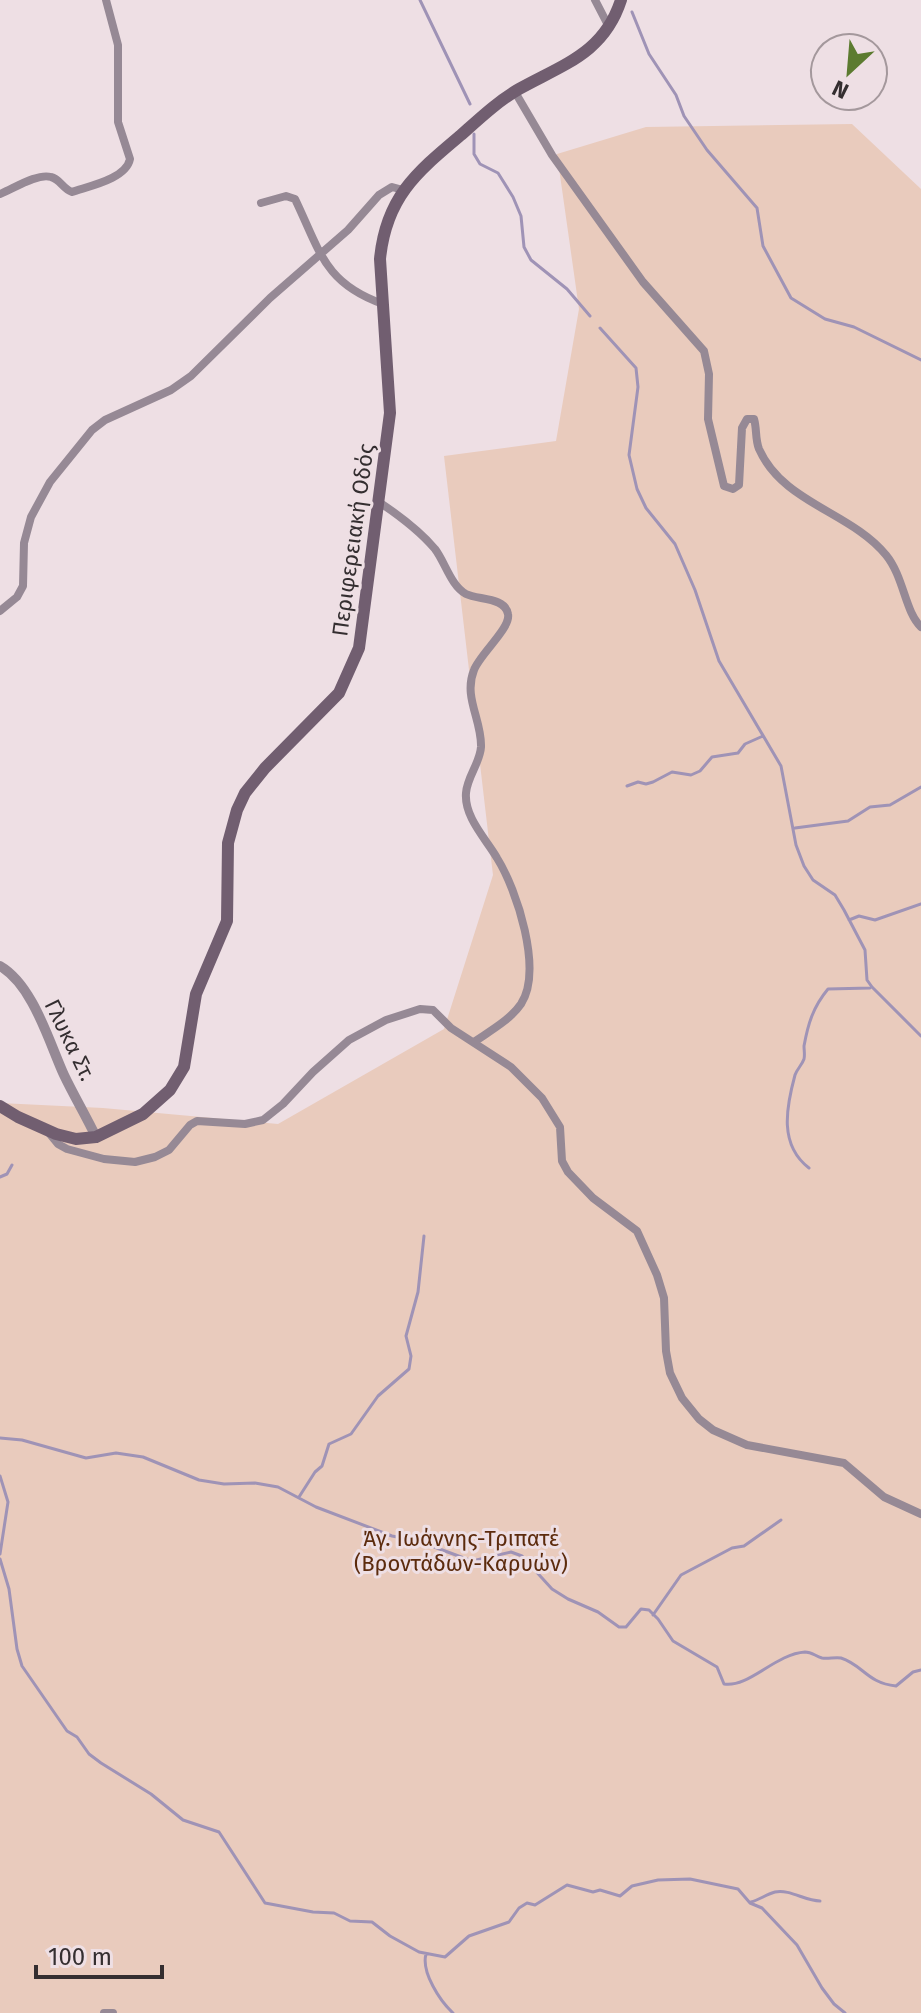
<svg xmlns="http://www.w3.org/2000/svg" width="921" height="2013" viewBox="0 0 921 2013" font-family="'Fira Sans',sans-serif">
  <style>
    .green { fill: #e9cbbd }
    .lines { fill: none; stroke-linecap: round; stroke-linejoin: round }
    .stream { stroke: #9f93b6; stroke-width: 3 }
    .minor { stroke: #968995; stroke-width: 8 }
    .tertiary { stroke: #968995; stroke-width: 10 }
    .secondary { stroke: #715e70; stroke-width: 12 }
    .labels { text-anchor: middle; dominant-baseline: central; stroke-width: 6; stroke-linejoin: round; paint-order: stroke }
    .street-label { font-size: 22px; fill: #342e30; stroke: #eedfe4 }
    .park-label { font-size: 22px; fill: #5c2b0d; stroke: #eedfe4 }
  </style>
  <rect width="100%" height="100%" fill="#eedfe4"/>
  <path class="green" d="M852,124L921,189V2013H0V1103L103,1108L278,1124L444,1029L493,875L444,456L556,441L579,309L557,154L646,127Z"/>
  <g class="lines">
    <path class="stream" d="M420,0L470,104
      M632,12L649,54L676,95L684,116L707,150L757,208L763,246L791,298L825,319L854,327L921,360
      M474,134V154L480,164L498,173L513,197L521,216L524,247L531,260L567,289L590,316
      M600,328L636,368L638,387L629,455L637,489L646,508L675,544L695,590L719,661L781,766L796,845L804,866L813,880L835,895L844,910L865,950L867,980L872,987L921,1036
      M627,786L638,782L646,784L653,782L672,772L691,775L700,771L712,757L738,753L745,744L763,736
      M795,828L848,821L870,807L890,805L921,787
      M849,920L859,916L875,920L921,904
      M809,1168C779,1145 786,1108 795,1075C797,1069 802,1065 804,1059C805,1055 804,1050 804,1046C808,1024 813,1007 828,989L870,988
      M0,1177L7,1174L12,1165
      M0,1438L22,1440L86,1458L116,1453L143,1457L199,1480L224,1484L255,1483L278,1487L316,1507L392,1536L418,1541L472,1561L511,1552L522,1556L552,1589L568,1599L598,1612L619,1627H626L641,1609L649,1610L658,1619L673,1641L717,1667L724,1684C749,1688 775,1654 805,1652C812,1652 815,1656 822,1658C828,1659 835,1657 841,1658C863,1665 867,1683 896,1686L913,1672L921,1670
      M0,1476L8,1502L0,1554
      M299,1497L315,1472L322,1466L329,1444L351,1434L378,1396L409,1369L411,1356L406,1336L418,1292L424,1236
      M0,1559L9,1589L17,1649L22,1666L67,1731L77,1737L89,1754L101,1763L151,1794L183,1820L219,1832L265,1903L313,1912L334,1913L350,1921L372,1922L390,1936L419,1952L445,1957L469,1936L509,1922L519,1908L527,1903L535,1905L567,1885L593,1892L600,1890L620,1896L632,1886L658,1880L690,1879L738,1889L750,1903L762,1908L797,1945L822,1988L834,2004L845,2013
      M653,1615L681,1575L732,1548L744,1546L781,1520
      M751,1902C759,1900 767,1894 775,1892C790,1889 805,1901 820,1901
      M426,1954C421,1972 440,2001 453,2013"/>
    <path class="minor" d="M595,0L609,27
      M515,92L552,155L643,282L704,351L709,374L708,419L724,486L733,489L739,485L742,428L747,419H754C757,429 755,439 759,449C783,503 851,512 886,555C904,577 905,612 921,627
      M0,194C13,189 37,173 51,177C60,179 63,189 72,192C89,186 126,179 130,159L118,122V45L106,0
      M261,203L286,196L295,199C320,251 324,283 383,304
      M379,502C400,516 419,530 435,549C445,562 451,586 466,594C478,600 505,597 508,614C511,628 480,654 474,670C463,697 482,720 481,747C480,763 467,777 466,793C464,817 486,839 497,858C517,890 543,970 521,1004C510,1020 490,1031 474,1042
      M0,611L17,597L23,586L24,543L31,517L50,482L92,430L105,420L171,390L191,376L270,298L348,230L379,195L392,187L403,190
      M49,1133L58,1144L67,1149L104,1159L135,1162L155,1157L169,1150L190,1125L197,1121L245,1124L263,1120L283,1104L313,1072L349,1040L386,1020L420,1009L433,1010L451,1028L511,1067L542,1098L560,1127L562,1161L568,1172L593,1198L637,1231L657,1275L664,1298L666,1351L670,1373L682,1398L699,1419L713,1430L747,1445L844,1463L884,1497L921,1514
      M104,2013H113"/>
    <path class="tertiary" d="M0,966C33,985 49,1042 64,1075C74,1096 86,1116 96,1137"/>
    <path class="secondary" d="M0,1106L18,1117L56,1134L76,1139L96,1137L143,1114L170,1090L184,1067L196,994L227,921L228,843L237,810L245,793L265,768L339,693L359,648L390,413L380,259C386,197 417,172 461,135C479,119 498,101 519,89C564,64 604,53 621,0"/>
  </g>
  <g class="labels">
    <g class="street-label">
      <text transform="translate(353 540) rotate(-82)">Περιφερειακή Οδός</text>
      <text transform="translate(70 1040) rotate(64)">Γλυκα Στ.</text>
    </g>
    <g class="park-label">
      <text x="461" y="1538">Άγ. Ιωάννης-Τριπατέ<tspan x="461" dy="25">(Βροντάδων-Καρυών)</tspan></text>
    </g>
  </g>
  <g transform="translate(849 72) rotate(206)"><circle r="38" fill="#eedfe4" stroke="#a4989c" stroke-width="2"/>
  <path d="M0-6L14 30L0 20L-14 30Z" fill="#5c7b30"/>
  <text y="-12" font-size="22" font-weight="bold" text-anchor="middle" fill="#342e30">N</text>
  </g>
  <path d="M36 1965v12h126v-12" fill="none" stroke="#342e30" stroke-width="4"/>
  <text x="48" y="1965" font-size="24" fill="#342e30" stroke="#eedfe4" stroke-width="6" paint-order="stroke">100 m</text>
</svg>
